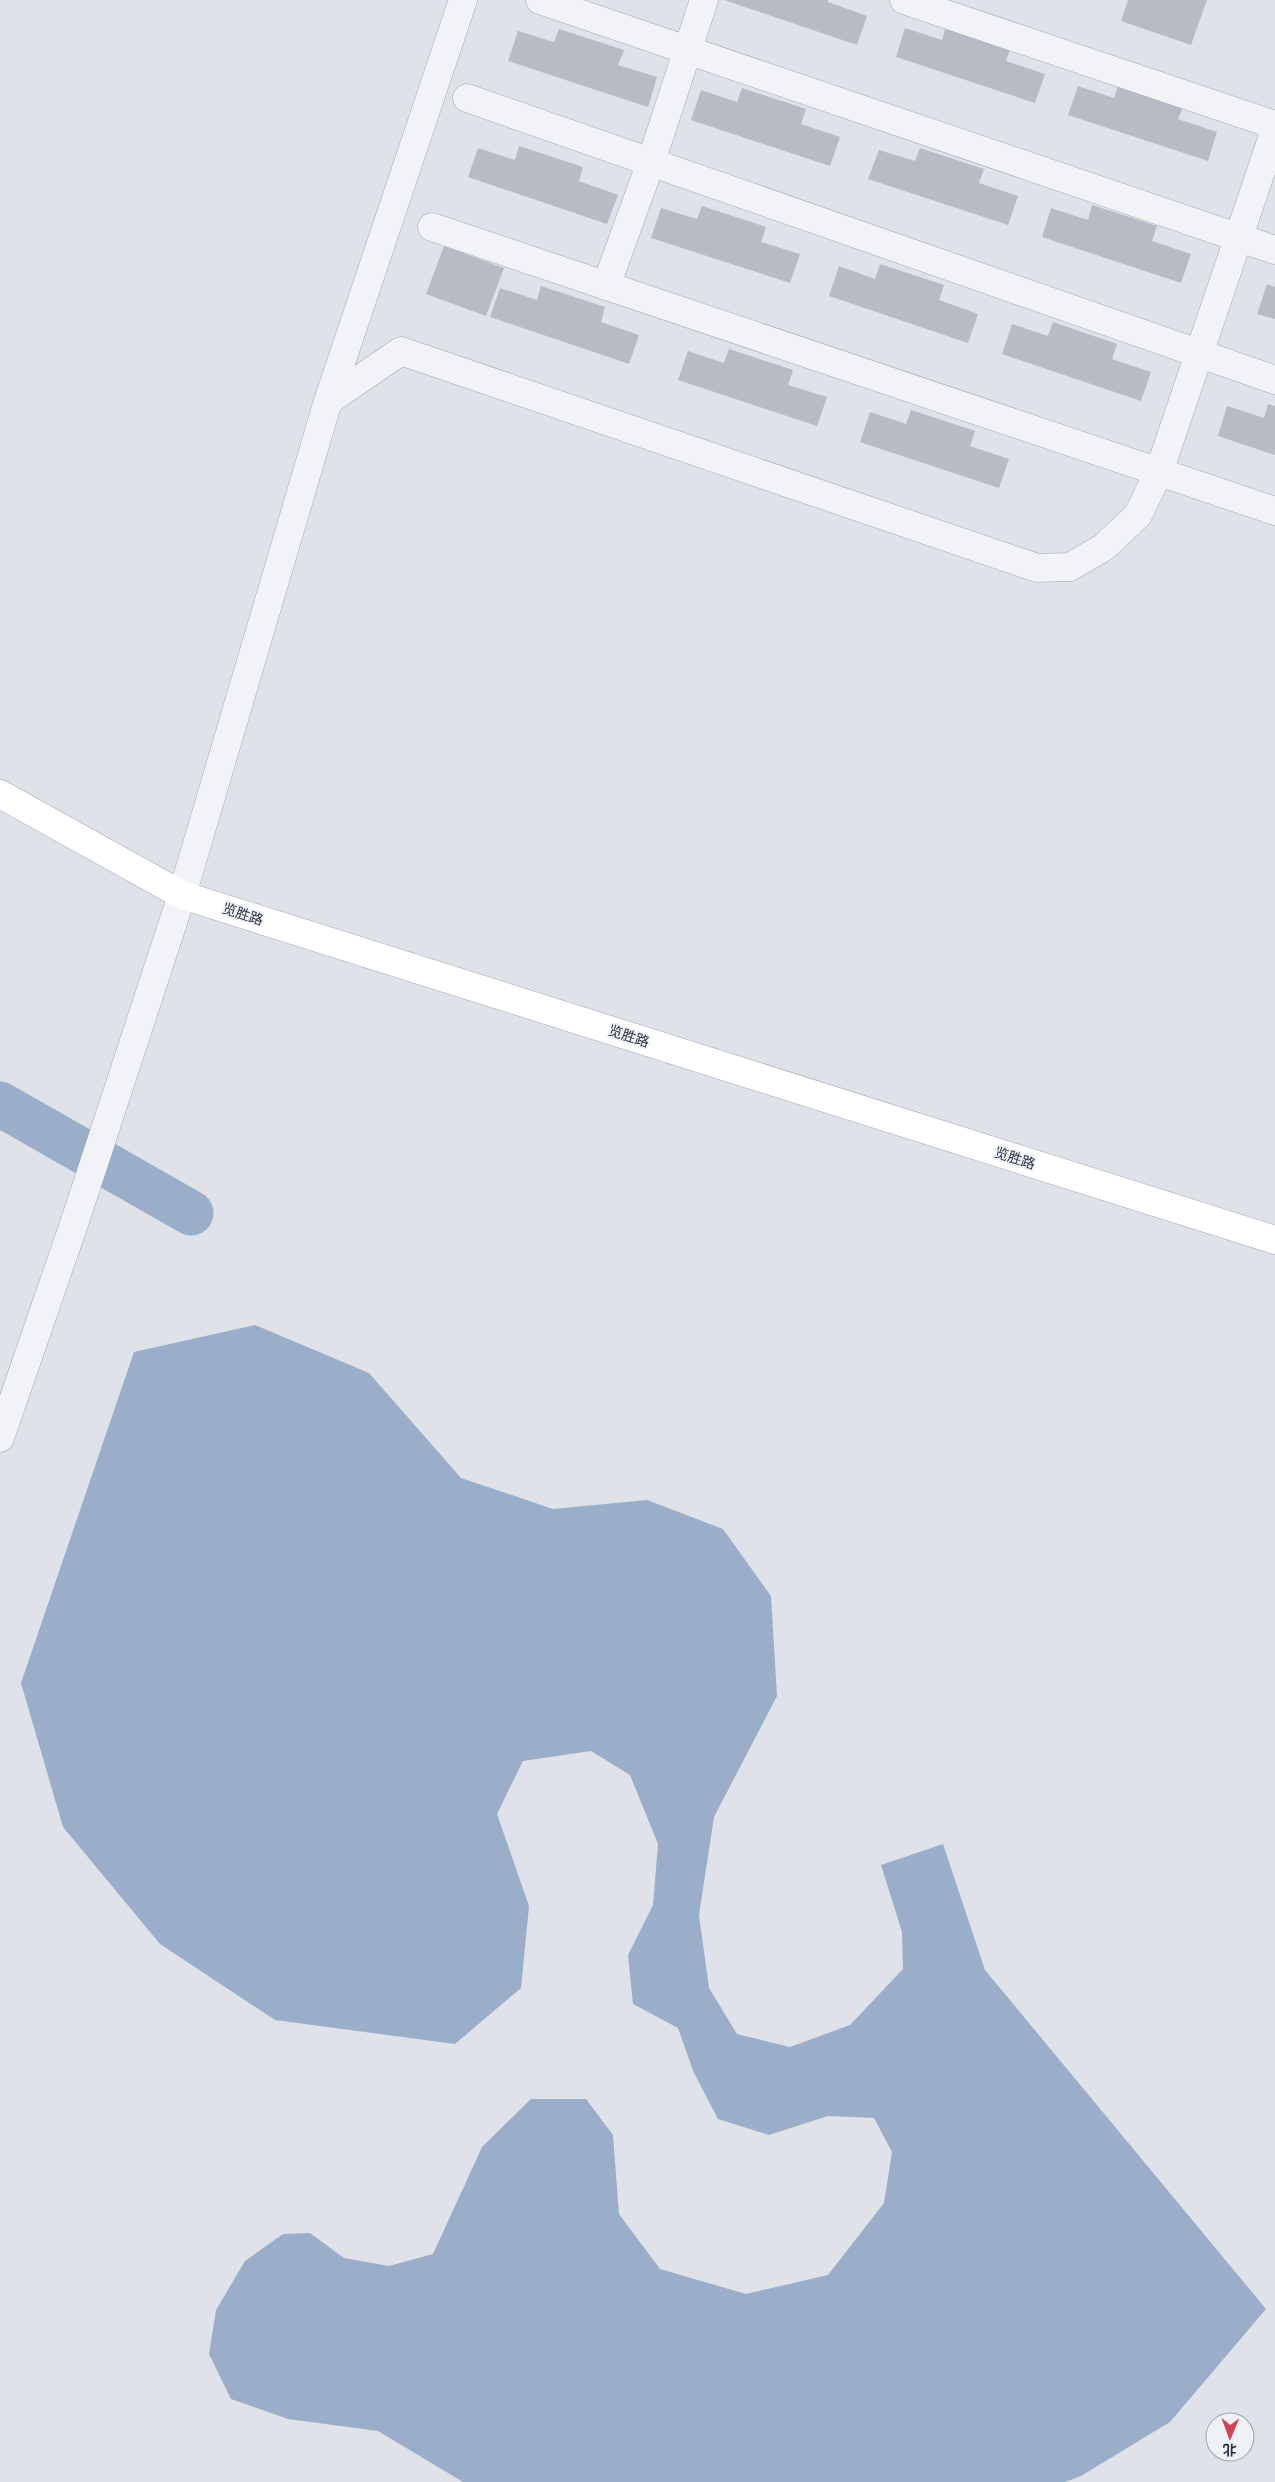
<svg xmlns="http://www.w3.org/2000/svg" width="1275" height="2482" viewBox="0 0 1275 2482" font-family="Poppins,'Noto Sans SC',sans-serif">
  <style>
    .water { fill: #9aaec9 }
    .lines { fill: none; stroke-linecap: round; stroke-linejoin: round }
    .canal { stroke: #9aaec9; stroke-width: 45 }
    .building { fill: #b7bbc5 }
    .minor-casing { stroke: #a4a9b3; stroke-width: 29 }
    .major-casing { stroke: #9fa6b4; stroke-width: 29 }
    .minor { stroke: #f2f3f7; stroke-width: 28 }
    .major { stroke: #fff; stroke-width: 28 }
    .labels { text-anchor: middle; dominant-baseline: central; stroke-width: 4; stroke-linejoin: round; paint-order: stroke }
    .street-label { font-size: 14px; fill: #282f40; stroke: #eff1f6 }
  </style>
  <rect width="100%" height="100%" fill="#dfe2e9"/>
  <path class="water" d="M255,1325L369,1373L461,1478L553,1509L647,1500L723,1529L771,1596L777,1696L714,1817L699,1915L709,1988L737,2034L790,2047L850,2025L903,1969L902,1932L881,1865L943,1844L985,1970L1266,2309L1170,2422L1081,2476L1065,2482H463L378,2431L288,2419L231,2399L209,2354L216,2310L245,2261L283,2234L310,2233L344,2258L389,2266L433,2254L482,2147L531,2099H586L613,2135L619,2214L660,2269L746,2294L828,2275L884,2203L892,2152L874,2118L828,2116L769,2135L718,2119L694,2073L678,2028L633,2004L628,1955L653,1905L658,1844L630,1775L591,1751L523,1761L497,1814L529,1906L521,1988L455,2044L275,2020L160,1944L63,1827L21,1683L134,1352Z"/>
  <g class="lines">
    <path class="canal" d="M0,1104L191,1213"/>
  </g>
  <path class="building" d="M724,0H828V2L867,16L857,45Z
    M1128,0H1207L1191,45L1121,21Z
    M946,26L1011,47L1006,61L1045,74L1035,103L896,57L905,28L942,40Z
    M559,29L624,50L618,65L657,77L648,107L508,61L518,31L554,42Z
    M1119,83L1184,104L1178,119L1217,132L1208,161L1068,115L1078,86L1114,98Z
    M742,88L806,109L801,124L840,137L830,166L691,120L701,90L737,102Z
    M519,146L583,167L579,181L618,195L607,224L468,177L478,148L515,160Z
    M920,148L984,169L979,183L1018,196L1008,225L868,179L879,150L915,161Z
    M1092,205L1157,226L1152,241L1191,254L1181,283L1042,237L1051,208L1088,220Z
    M702,206L766,227L761,242L800,254L790,283L651,238L661,208L697,219Z
    M444,246L504,268L486,316L426,294Z
    M880,264L944,285L939,300L978,314L968,343L829,296L839,266L875,279Z
    M1267,284L1275,287V319L1257,314Z
    M541,286L605,307L601,322L639,335L629,364L490,317L500,288L537,300Z
    M1053,322L1117,344L1112,359L1151,372L1141,401L1002,354L1012,324L1048,336Z
    M729,349L793,370L788,385L827,397L817,426L678,380L688,351L724,363Z
    M1268,404L1275,406V455L1218,436L1227,406L1264,418Z
    M911,410L975,431L970,446L1009,459L999,488L860,442L870,412L906,424Z"/>
  <g class="lines">
    <g class="minor-casing">
      <path id="minor" d="M540,0L1275,250
        M904,0L1275,125
        M467,98L1275,380
        M432,227L1275,511
        M606,286L651,162L704,0
        M328,401L401,351L1037,568L1070,567L1104,547L1138,515L1159,472L1275,130
        M0,1438L75,1221L182,895L328,401L463,0"/>
    </g>
    <g class="major-casing">
      <path id="major" d="M0,794L182,895L1275,1240"/>
    </g>
    <use href="#minor" class="minor"/>
    <use href="#major" class="major"/>
  </g>
  <g class="labels">
    <g class="street-label">
      <text transform="translate(243 914) rotate(18)">览胜路</text>
      <text transform="translate(629 1036) rotate(18)">览胜路</text>
      <text transform="translate(1015 1158) rotate(18)">览胜路</text>
    </g>
  </g>
  <g transform="translate(1230 2437) rotate(181)"><circle r="24" fill="#eff1f6" stroke="#9fa3ad"/>
  <path d="M0-4L9 19L0 12L-9 19Z" fill="#ce444f"/>
  <text y="-8" font-size="14" font-weight="bold" text-anchor="middle" fill="#282f40">北</text>
  </g>
</svg>
